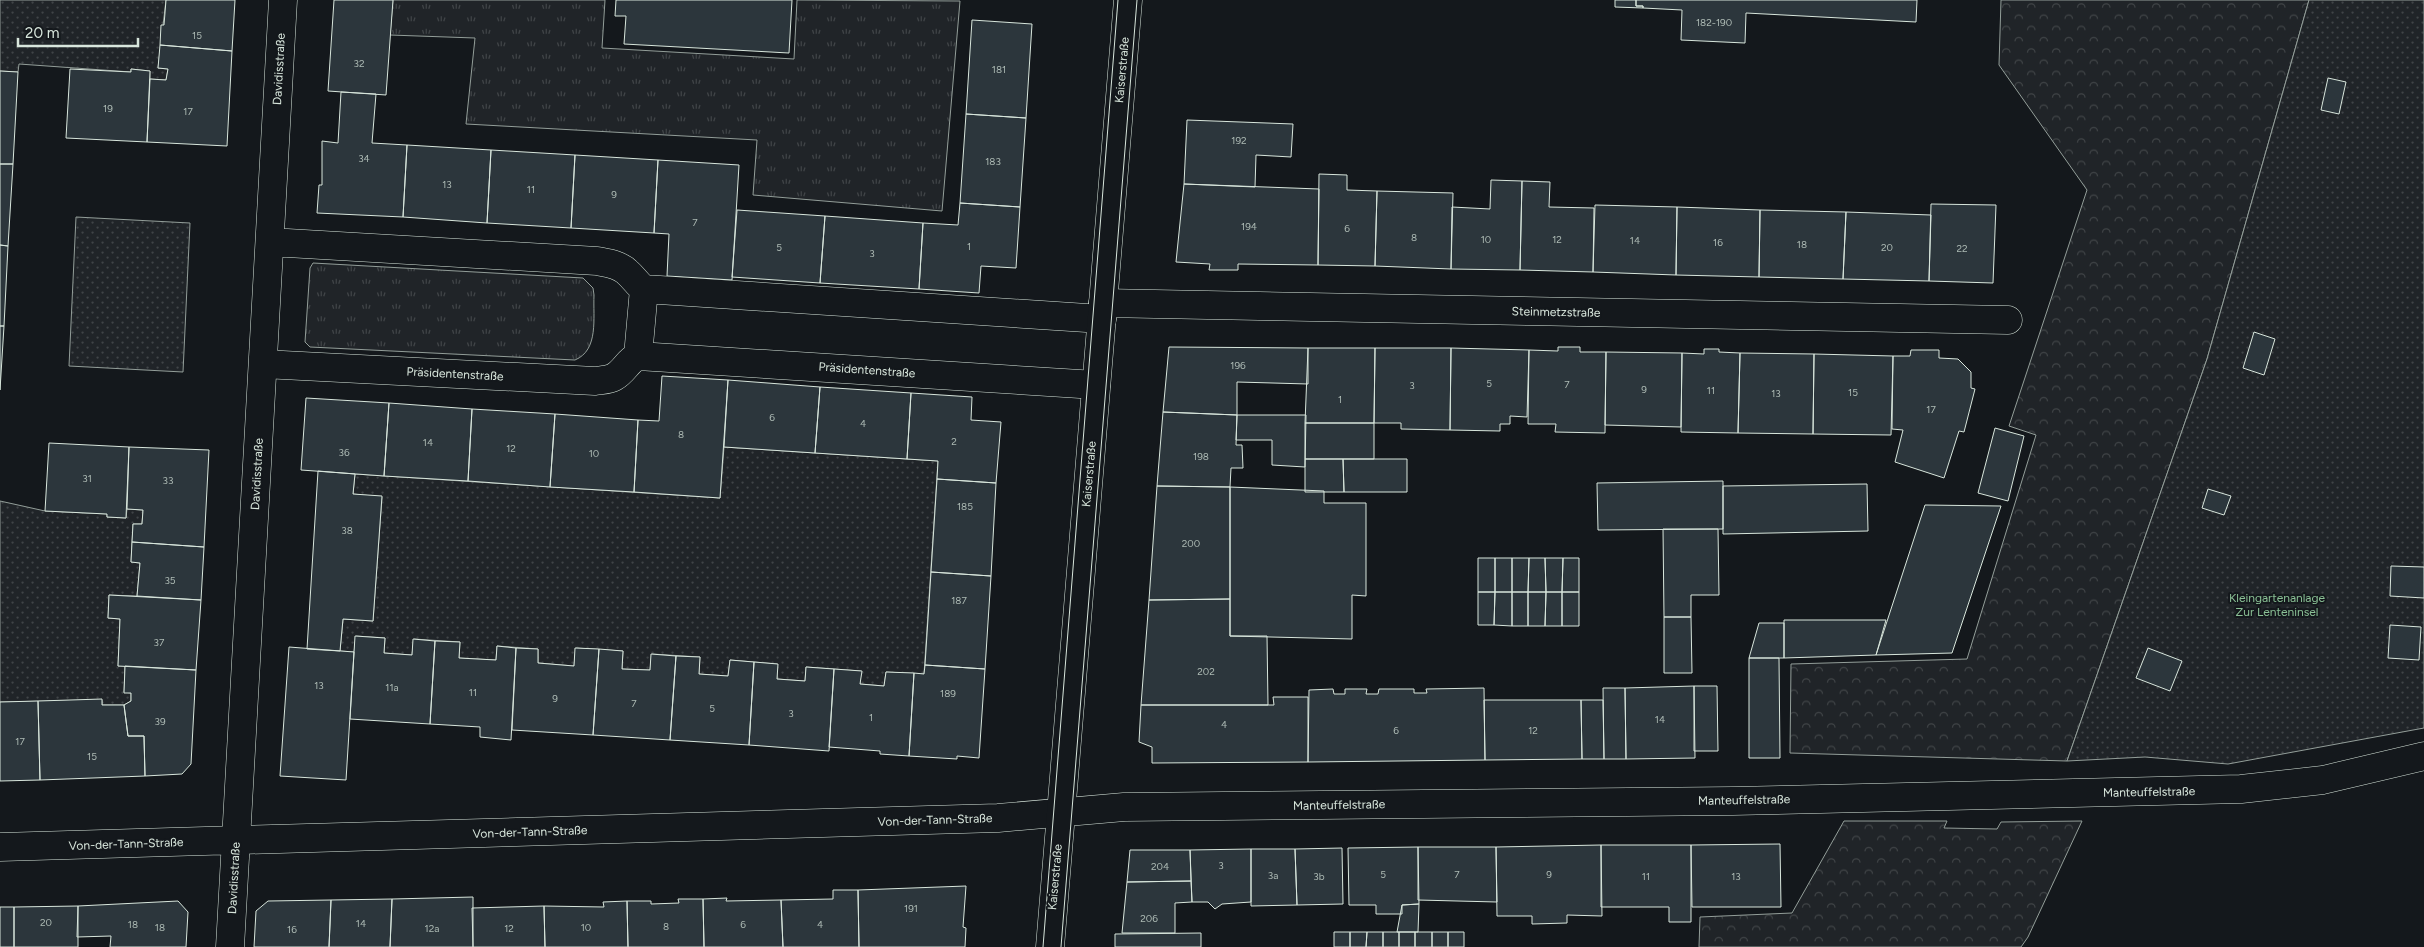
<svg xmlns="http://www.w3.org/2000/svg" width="2424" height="947" viewBox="0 0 2424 947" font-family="Figtree,sans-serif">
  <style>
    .grass { fill: url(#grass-tufts); stroke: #939e99 }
    .forest { fill: url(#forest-crowns); stroke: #939e99 }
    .park { fill: url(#park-dots); stroke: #939e99 }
    .building { fill: #2c363c; stroke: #d8e6dc }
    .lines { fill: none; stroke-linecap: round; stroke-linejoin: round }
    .street-casing { stroke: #d8e6dc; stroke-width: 29 }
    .secondary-casing { stroke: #d8e6dc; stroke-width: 29 }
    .street { stroke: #14181c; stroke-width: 28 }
    .secondary { stroke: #14181c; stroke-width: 28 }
    .tram { stroke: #d8e6dc; stroke-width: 1 }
    .labels { text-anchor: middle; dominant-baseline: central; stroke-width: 4; stroke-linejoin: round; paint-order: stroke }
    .number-label { font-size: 10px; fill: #adbab4 }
    .street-label { font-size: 12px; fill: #d8e6dc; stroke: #14181c }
    .park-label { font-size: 12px; fill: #8ac095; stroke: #14181c }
  </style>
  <defs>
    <pattern id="grass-tufts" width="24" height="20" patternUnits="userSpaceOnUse" patternTransform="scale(1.25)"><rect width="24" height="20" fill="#202428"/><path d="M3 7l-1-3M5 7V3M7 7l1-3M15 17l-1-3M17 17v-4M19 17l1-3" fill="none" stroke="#404447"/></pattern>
    <pattern id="forest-crowns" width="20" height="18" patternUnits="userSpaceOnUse" patternTransform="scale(1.25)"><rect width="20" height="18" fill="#202428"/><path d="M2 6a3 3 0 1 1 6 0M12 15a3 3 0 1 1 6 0" fill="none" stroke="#404447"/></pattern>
    <pattern id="park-dots" width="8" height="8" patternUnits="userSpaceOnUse" patternTransform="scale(1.25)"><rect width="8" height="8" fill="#202428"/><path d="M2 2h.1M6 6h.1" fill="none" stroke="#404447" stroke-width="1.8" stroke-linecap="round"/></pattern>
  </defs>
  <rect width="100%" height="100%" fill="#14181c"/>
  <path class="grass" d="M393,0H605L602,48L794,59L797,0L960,1L942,211L753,195L757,140L466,124L475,38L390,35Z
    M313,263L583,278L593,288L594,295C593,318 599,350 575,360L310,347L305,342L310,268Z"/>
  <path class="forest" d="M2001,0H2309L2207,359L2067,761L1790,753L1791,664L1967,659L2036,435L2009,426L2087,190L1999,65Z
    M1844,821H1947L1944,828L1997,829L2001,822L2082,821L2028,937L2021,947H1699L1700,917L1792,913Z"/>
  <path class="park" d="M0,0H166L158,68L168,69L166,80L150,79V71L131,69V72L19,64L18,72L0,71Z
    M2309,0H2424V728L2228,764L2145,757L2067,761L2207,359Z
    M76,217L190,223L183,372L69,366Z
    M724,447L938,461L924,674L886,672L884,686L860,684L861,671L806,667L805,681L777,679V664L730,660L728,676L699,674L700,657L652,654L650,670L622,669L623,651L576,648L574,666L538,663V649L497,646L496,660L459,658L460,642L414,639L412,655L384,653L385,638L356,636L354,652L340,651L343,619L373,621L382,497L353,494L355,474L720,498Z
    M0,501L45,511L107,514V517L126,518L127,509L143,510L142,524H133L131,562L140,563L137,596L109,595L108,618L120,619L118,666H125L124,692L131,693V701L124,705H102V700L0,702Z"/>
  <path class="building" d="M166,0H235L232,51L160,45L161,25H164Z
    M334,0H393L386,95L328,91Z
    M616,0H792L789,53L624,44L626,16H615Z
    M1615,0H1636V6H1643V8L1615,7Z
    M1636,0H1917L1916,22L1746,13L1745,43L1681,40L1682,10L1643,8V6H1636Z
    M972,20L1032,24L1026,118L966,114Z
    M160,45L232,51L227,146L147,142L150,79L166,80L168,69L158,68Z
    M70,69L131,72V69L150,71L147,142L66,138Z
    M0,71L18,72L13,164H0Z
    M2328,78L2346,82L2339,114L2321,110Z
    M341,92L376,94L372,143L407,145L403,217L317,213L319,185H322V141L338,143Z
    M966,114L1026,118L1020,207L960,203Z
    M1187,120L1293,124L1291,157L1256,155L1255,187L1184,184Z
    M407,145L491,150L487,223L403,217Z
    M491,150L575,155L571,228L487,223Z
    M575,155L658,160L654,233L571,228Z
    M658,160L739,165L732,280L667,276L669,234L654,233Z
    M0,164H13L8,246L0,245Z
    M1319,174L1347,175V190L1377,191L1375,266L1318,265Z
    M1491,180L1522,181L1520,270L1451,269L1452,207L1490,209Z
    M1522,181L1550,182L1549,207L1594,208L1593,272L1520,270Z
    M1184,184L1319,189L1318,265L1238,264V270H1209L1210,264L1176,262Z
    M1377,191L1453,193L1451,269L1375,266Z
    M960,203L1020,207L1016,268L981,266L979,293L919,289L923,223L958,225Z
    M1931,204L1996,205L1993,283L1929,281Z
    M1595,205L1677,207L1676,275L1593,272Z
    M1677,207L1760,210L1759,277L1676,275Z
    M737,210L825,216L820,283L732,277Z
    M1760,210L1846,212L1843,279L1759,277Z
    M1846,212L1931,215L1929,281L1843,279Z
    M825,216L923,223L919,289L820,283Z
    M0,245L8,246L4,326H0Z
    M0,326H4L0,390Z
    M2254,332L2275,339L2264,375L2243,368Z
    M1169,347L1308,348V384L1237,382V415L1163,412Z
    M1558,347H1580V352H1606L1605,433L1555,432L1556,424H1528L1529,350L1558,351Z
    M1308,348H1375L1374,423H1305Z
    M1375,348H1451L1450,430L1401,429V423H1374Z
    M1451,348L1529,350L1527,417L1510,416V424H1500V431L1450,430Z
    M1704,349H1719V352L1740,353L1738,433L1681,432L1682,353L1704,354Z
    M1911,350H1939V358L1958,359L1971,372V388L1975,389L1964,432L1959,431L1944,478L1895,462L1903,430L1892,429L1893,356H1910Z
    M1606,352L1682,353L1681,427L1605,425Z
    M1740,353L1814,354L1813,434L1738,433Z
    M1814,354L1893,356L1891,435L1813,434Z
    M662,376L728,380L720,498L634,492L638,420L659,421Z
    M728,380L820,387L815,453L724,447Z
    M820,387L911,393L907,459L815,453Z
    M911,393L972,397L971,420L1001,422L996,483L937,479L938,461L907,459Z
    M306,398L389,403L384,476L301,470Z
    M389,403L472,409L468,481L384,476Z
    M472,409L555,414L550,487L468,481Z
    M1163,412L1237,415L1236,445H1242L1243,468H1231L1230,487L1157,486Z
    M555,414L638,420L634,492L550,487Z
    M1237,415H1306L1305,467L1272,465V440H1236Z
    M1305,423H1374V459H1305Z
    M1995,428L2024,436L2008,501L1978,493Z
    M49,443L129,447L126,518L107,517V514L45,511Z
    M129,447L209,450L204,547L132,542L133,524H142L143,510L127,509Z
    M1305,459H1343L1344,492H1305Z
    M1343,459H1407V492H1344Z
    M318,471L355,474L353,494L382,496L373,621L343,619L340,651L307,649Z
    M937,479L996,483L991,576L931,572Z
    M1723,481V529L1598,530L1597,483Z
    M1867,484L1868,531L1723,534V486Z
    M1157,486L1230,487V599L1149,600Z
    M1230,487L1324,491V503H1366V596L1352,595V639L1230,636Z
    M2208,489L2231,496L2224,515L2202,508Z
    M1925,505L2001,506L1952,653L1876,655Z
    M1663,529H1718L1719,595H1691V617H1664Z
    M132,542L204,547L201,600L137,596L140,563L131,562Z
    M1478,558H1495V592H1478Z
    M1495,558H1512V592H1495Z
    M1512,558H1529L1528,592H1512Z
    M1529,558H1545L1546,592H1528Z
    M1545,558H1563L1562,592H1546Z
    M1563,558H1579V592H1562Z
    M2391,566L2424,567V598L2390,596Z
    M931,572L991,576L985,669L925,665Z
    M1478,592H1495L1494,625H1478Z
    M1495,592H1512V626L1494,625Z
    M1512,592H1528V626H1512Z
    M1528,592H1546L1545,626H1528Z
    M1546,592H1562V626H1545Z
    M1562,592H1579V626H1562Z
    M109,595L201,600L196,670L118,666L120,619L108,618Z
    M1230,599V636H1267L1268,705H1141L1149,600Z
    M1664,617H1691L1692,673H1664Z
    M1784,620H1886L1876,655L1784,658Z
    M1759,623H1784V658H1749Z
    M2390,625L2421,627L2419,660L2388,658Z
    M355,636L385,638L384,653L412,655L413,639L435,641L430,724L350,719Z
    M435,641L460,642L459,658L496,660L497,646L516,648L511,740L480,737V727L430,724Z
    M289,647L354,652L346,780L280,776Z
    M516,648L538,649V663L574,666L575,648L599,649L593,735L512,730Z
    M2148,648L2182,661L2170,691L2136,678Z
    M599,649L623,651L622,669L650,670L651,654L676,656L670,740L593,735Z
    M676,656L700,657L699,674L728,676L730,660L754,662L749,745L670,740Z
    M1749,658H1779L1780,758H1749Z
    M754,662L778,664L777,679L805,681L806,667L834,669L829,751L749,745Z
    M925,665L985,669L979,758L957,756V759L909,756L914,673L924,674Z
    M125,666L196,670L191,764L182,774L145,776L144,736H128L124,705L131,701V693H124Z
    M834,669L862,671L860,684L884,686L886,672L914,673L909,756L880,754V751L829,747Z
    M1694,686L1695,758L1626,759L1625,688Z
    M1694,686H1717L1718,751H1694Z
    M1484,688L1485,760L1308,762L1309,690L1333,689L1334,694H1345V689H1367L1366,694H1378L1379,689H1414V693H1427L1426,689Z
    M1603,688H1625L1626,759H1604Z
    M1273,697H1308V762L1152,763V747L1139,742L1141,705H1274Z
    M102,699V705H124L128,736H144L145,776L40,780L38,701Z
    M1484,700H1581L1582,759L1485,760Z
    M1581,700H1603L1604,759H1582Z
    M38,701L40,780L0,781V702Z
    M1780,844L1781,907H1692L1691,845Z
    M1601,845L1602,916L1567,915V923L1532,924V916H1497L1496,847Z
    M1601,845H1691V922H1669V907H1601Z
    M1418,847H1496L1497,902L1418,900Z
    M1418,847L1419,904L1402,905V914H1376V905H1349L1348,848Z
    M1342,848L1343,904L1297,905L1295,849Z
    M1251,849V902L1222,904L1215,909L1208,902H1192L1190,850Z
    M1251,849H1295L1297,905L1251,906Z
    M1130,850H1190L1191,881L1127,882Z
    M1191,881L1192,902L1175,903V933H1122L1127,882Z
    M966,886L963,927L966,928L965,947H859L858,890Z
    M833,890H858L859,947H783L781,900L833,899Z
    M473,897V947H390L392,899Z
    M727,898L726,901L781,900L783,947H704L703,899Z
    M392,899L390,947H329L331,900Z
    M678,899H703L704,947H628L627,901H651V904L679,903Z
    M331,900L329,947H254L256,911L268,901Z
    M178,901L188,912L186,947H110L111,936L77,937L78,906Z
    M627,901L628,947H545L544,906L604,907L603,902Z
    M1419,904L1418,932H1397L1402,905Z
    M78,906V947H14V907Z
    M544,906L545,947H473L472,908Z
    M0,907H14V947H0Z
    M1334,932H1350V947H1334Z
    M1350,932H1367L1366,947H1350Z
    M1367,932H1383V947H1366Z
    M1383,932H1399V947H1383Z
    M1399,932H1415V947H1399Z
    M1415,932H1432V947H1415Z
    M1432,932H1448V947H1432Z
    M1448,932H1464V947H1448Z
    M1201,933V947H1115V934Z"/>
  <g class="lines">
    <g class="street-casing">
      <path id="street" d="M270,242L597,261C607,263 619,264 627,272C634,278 637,284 644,289L1102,319
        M1103,303L2008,320
        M638,356L644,289
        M263,364L595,381C601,380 609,380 614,377C625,371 627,361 638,356L1096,385
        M0,847L998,818L1124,807L1733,801L2241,789L2323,780L2424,756
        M230,947L283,0"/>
    </g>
    <g class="secondary-casing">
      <path id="secondary" d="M1050,947L1128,0"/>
    </g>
    <use href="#street" class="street"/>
    <use href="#secondary" class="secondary"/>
    <path class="tram" d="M1043,947L1118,0
      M1061,947L1137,0"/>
  </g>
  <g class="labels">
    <g class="number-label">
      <text x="1714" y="22">182-190</text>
      <text x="197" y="35">15</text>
      <text x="359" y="63">32</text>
      <text x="999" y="69">181</text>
      <text x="108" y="108">19</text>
      <text x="188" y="111">17</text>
      <text x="1239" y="140">192</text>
      <text x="364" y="158">34</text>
      <text x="993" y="161">183</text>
      <text x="447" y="184">13</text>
      <text x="531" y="189">11</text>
      <text x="614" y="194">9</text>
      <text x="695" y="222">7</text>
      <text x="1249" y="226">194</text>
      <text x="1347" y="228">6</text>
      <text x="1414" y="237">8</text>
      <text x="1486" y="239">10</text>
      <text x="1557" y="239">12</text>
      <text x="1635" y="240">14</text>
      <text x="1718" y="242">16</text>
      <text x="1802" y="244">18</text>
      <text x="969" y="246">1</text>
      <text x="779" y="247">5</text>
      <text x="1887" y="247">20</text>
      <text x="1962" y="248">22</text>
      <text x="872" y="253">3</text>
      <text x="1238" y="365">196</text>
      <text x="1489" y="383">5</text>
      <text x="1567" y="384">7</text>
      <text x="1412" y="385">3</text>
      <text x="1644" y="389">9</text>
      <text x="1711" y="390">11</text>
      <text x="1853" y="392">15</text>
      <text x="1776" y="393">13</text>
      <text x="1340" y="399">1</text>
      <text x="1931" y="409">17</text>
      <text x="772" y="417">6</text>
      <text x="863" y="423">4</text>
      <text x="681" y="434">8</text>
      <text x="954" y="441">2</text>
      <text x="428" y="442">14</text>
      <text x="511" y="448">12</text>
      <text x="344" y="452">36</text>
      <text x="594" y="453">10</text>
      <text x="1201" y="456">198</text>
      <text x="87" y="478">31</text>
      <text x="168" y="480">33</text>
      <text x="965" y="506">185</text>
      <text x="347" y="530">38</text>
      <text x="1191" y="543">200</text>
      <text x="170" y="580">35</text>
      <text x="959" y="600">187</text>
      <text x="159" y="642">37</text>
      <text x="1206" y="671">202</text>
      <text x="319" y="685">13</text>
      <text x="392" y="687">11a</text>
      <text x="473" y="692">11</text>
      <text x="948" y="693">189</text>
      <text x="555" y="698">9</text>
      <text x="634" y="703">7</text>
      <text x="712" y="708">5</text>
      <text x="791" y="713">3</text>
      <text x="871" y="717">1</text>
      <text x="1660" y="719">14</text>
      <text x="160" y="721">39</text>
      <text x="1224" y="724">4</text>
      <text x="1396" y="730">6</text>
      <text x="1533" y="730">12</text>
      <text x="20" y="741">17</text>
      <text x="92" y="756">15</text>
      <text x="1221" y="865">3</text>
      <text x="1160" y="866">204</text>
      <text x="1383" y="874">5</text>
      <text x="1457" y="874">7</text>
      <text x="1549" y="874">9</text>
      <text x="1273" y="875">3a</text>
      <text x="1319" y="876">3b</text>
      <text x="1646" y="876">11</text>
      <text x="1736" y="876">13</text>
      <text x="911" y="908">191</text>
      <text x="1149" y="918">206</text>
      <text x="46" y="922">20</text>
      <text x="361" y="923">14</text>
      <text x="133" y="924">18</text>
      <text x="743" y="924">6</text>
      <text x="820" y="924">4</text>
      <text x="666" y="926">8</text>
      <text x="160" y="927">18</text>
      <text x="586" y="927">10</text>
      <text x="432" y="928">12a</text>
      <text x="509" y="928">12</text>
      <text x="292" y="929">16</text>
    </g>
    <g class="street-label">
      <text transform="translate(279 69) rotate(-87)">Davidisstraße</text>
      <text transform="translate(1122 70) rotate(-85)">Kaiserstraße</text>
      <text transform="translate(1556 312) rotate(1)">Steinmetzstraße</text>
      <text transform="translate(867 370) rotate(4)">Präsidentenstraße</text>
      <text transform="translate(455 374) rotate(3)">Präsidentenstraße</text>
      <text transform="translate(257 474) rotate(-87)">Davidisstraße</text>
      <text transform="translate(1089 474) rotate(-85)">Kaiserstraße</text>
      <text transform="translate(2149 792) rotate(-1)">Manteuffelstraße</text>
      <text transform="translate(1744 800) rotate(-1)">Manteuffelstraße</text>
      <text transform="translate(1339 805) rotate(-1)">Manteuffelstraße</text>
      <text transform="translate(935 820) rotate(-2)">Von-der-Tann-Straße</text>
      <text transform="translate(530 832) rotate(-2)">Von-der-Tann-Straße</text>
      <text transform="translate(126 844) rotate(-2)">Von-der-Tann-Straße</text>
      <text transform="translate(1055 877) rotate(-85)">Kaiserstraße</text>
      <text transform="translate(234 878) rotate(-87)">Davidisstraße</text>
    </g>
    <g class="park-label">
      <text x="2277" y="598">Kleingartenanlage<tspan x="2277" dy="14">Zur Lenteninsel</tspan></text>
    </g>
  </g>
  <path d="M18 38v8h120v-8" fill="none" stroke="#d8e6dc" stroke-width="2.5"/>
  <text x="25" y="38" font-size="15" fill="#d8e6dc" stroke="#14181c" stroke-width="4" paint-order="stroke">20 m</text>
</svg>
